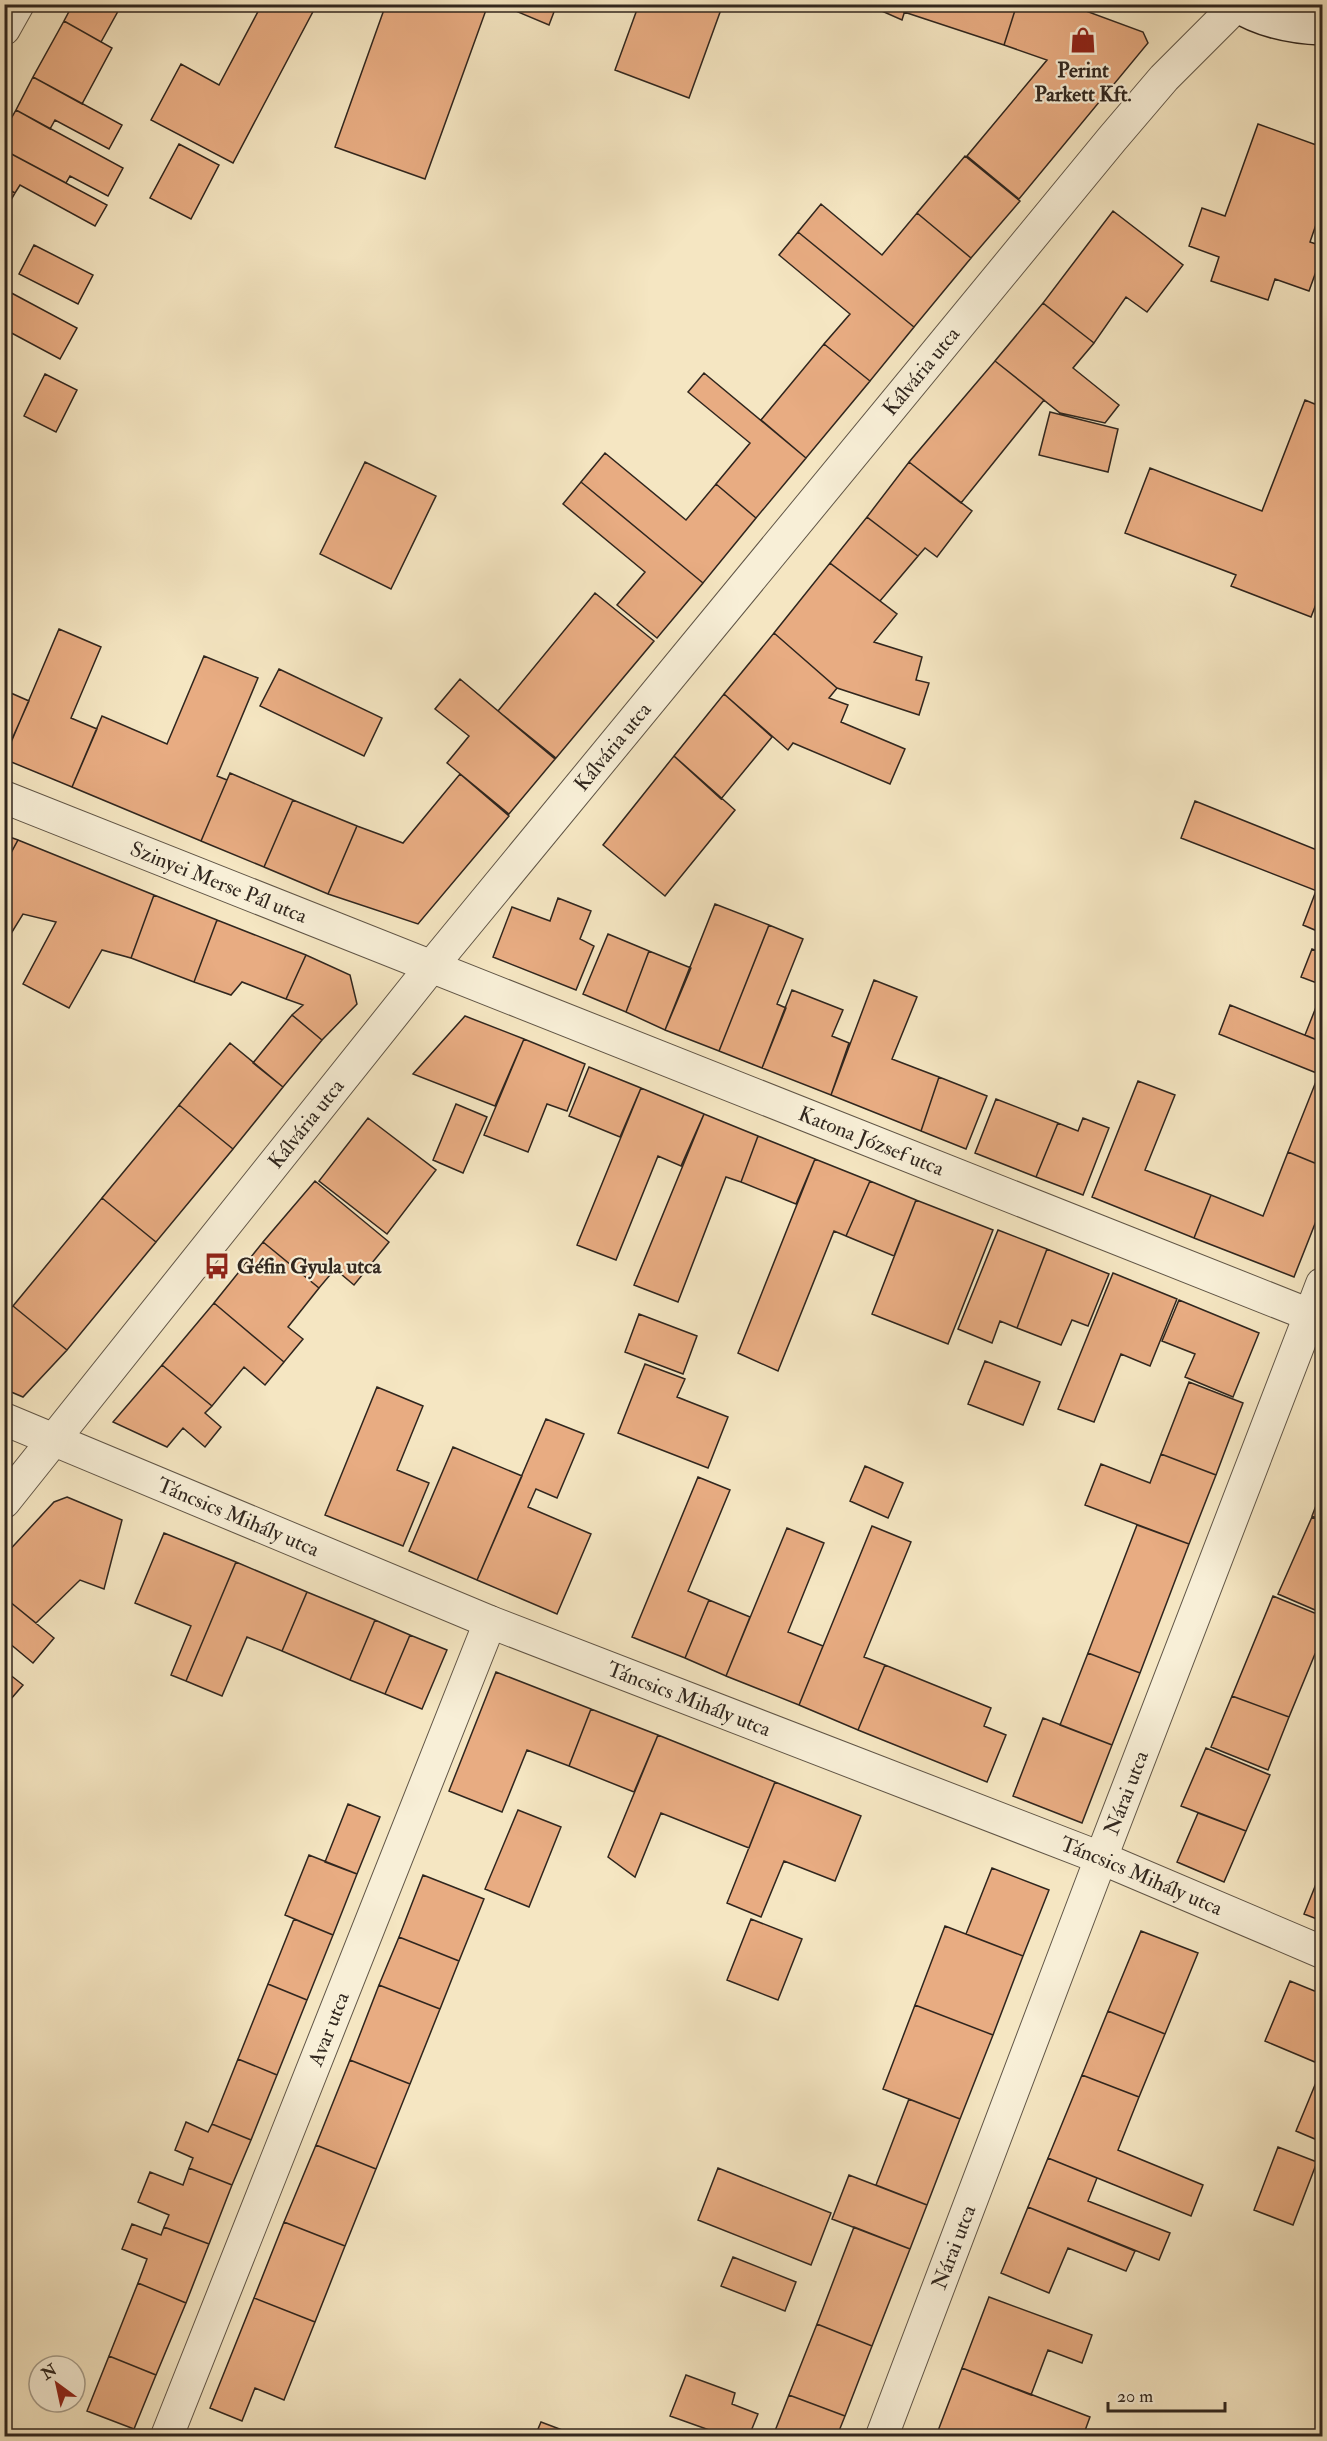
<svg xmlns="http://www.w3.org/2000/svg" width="1327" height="2441" viewBox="0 0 1327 2441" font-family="'IM FELL Double Pica',serif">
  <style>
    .building { fill: #e8ac82; stroke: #30261e; stroke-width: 1.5 }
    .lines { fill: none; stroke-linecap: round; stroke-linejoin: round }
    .street-casing { stroke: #615647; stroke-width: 34 }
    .secondary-casing { stroke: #30261e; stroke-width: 36 }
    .street { stroke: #f8efd7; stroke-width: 32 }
    .secondary { stroke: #f8efd7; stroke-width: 33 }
    .labels { text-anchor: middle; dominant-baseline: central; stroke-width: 4.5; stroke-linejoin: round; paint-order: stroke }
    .poi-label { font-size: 21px; font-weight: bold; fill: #30261e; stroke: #f8efd7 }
    .street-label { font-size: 21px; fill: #30261e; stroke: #f8efd7 }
  </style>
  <rect width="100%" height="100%" fill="#f5e6c2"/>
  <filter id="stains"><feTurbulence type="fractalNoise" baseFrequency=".00333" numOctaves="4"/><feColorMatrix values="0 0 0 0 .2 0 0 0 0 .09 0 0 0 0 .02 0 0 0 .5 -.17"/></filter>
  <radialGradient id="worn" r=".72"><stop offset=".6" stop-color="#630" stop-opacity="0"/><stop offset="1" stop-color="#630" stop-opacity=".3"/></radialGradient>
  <path class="building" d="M73,4H122L101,42L64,21Z
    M262,4H317L233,163L151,120L181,64L219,85Z
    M386,4H470L486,10L425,179L335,147Z
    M499,4H557L549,25Z
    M639,4H723L689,98L615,70Z
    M866,4H907L902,20Z
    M907,4H1017L1004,45L904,12Z
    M1017,4H1067L1143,32L1148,43L1019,199L967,156L1047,60L1004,45Z
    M64,21L112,48L82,104L33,77Z
    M33,77L122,125L109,149L55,120L50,129L16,110Z
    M16,110L123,168L108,196L70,176L66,183L4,150V131Z
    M1258,124L1322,147V207L1310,242L1322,246V255L1309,291L1275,279L1268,300L1211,281L1219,257L1189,246L1202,208L1225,216Z
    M179,144L219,165L191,219L150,198Z
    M4,150L107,205L95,226L20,185L15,193L4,187Z
    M965,156L1020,201L971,258L917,213Z
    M4,187L15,193L4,212Z
    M821,204L882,255L917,213L971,258L914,327L798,232Z
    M1113,211L1183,265L1147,312L1126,297L1094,343L1043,303Z
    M798,232L914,327L870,381L824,344L850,314L779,255Z
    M34,245L93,275L78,304L19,274Z
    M4,289L77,328L60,359L4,329Z
    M1043,303L1094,343L1073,368L1119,405L1105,423L1060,413L995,361Z
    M824,344L870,381L806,458L761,420Z
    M995,361L1044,400L961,503L909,462Z
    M704,373L806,458L756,518L716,484L750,443L688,392Z
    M45,374L77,390L56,432L24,416Z
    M1305,400L1322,407V589L1311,617L1231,586L1236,575L1125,533L1150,468L1262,511Z
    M1050,412L1118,429L1108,472L1039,455Z
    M605,453L686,520L716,484L756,518L703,583L581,482Z
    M365,462L436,496L391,589L320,554Z
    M909,462L972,511L937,557L925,548L918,556L867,517Z
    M581,482L703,583L657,638L617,605L645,572L563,504Z
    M867,517L918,556L880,601L830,563Z
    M830,563L897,614L874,642L922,657L916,680L929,683L919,715L837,688L774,633Z
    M595,593L654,641L556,758L498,711Z
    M59,629L101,647L71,718L97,729L72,787L4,759Z
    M774,633L837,688L829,698L848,705L841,722L905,749L890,784L793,743L788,750L724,694Z
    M204,656L258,678L217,776L227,780L201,841L72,787L102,716L167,744Z
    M279,669L382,718L364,756L260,706Z
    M460,679L555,759L509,814L447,763L469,736L435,709Z
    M4,690L29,701L4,757Z
    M724,694L772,737L721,799L674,756Z
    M674,756L735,810L665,896L603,845Z
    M230,773L293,800L264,867L201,841Z
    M460,774L509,816L418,924L328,894L357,826L403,843Z
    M293,800L357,826L328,894L264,867Z
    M1195,801L1322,852V893L1181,838Z
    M4,835L18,840L4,866Z
    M18,840L154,895L131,958L102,950L69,1008L23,984L56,922L23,914L4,945V866Z
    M1316,891L1322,893V933L1303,925Z
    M154,895L217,920L194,982L131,958Z
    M558,898L591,911L580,939L594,946L576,990L493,957L512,907L550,921Z
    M715,904L769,925L719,1051L665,1030Z
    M217,920L306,955L286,999L242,982L231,995L194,982Z
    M769,925L803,939L777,1004L786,1008L762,1068L719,1051Z
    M608,934L649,951L626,1012L583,994Z
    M1312,949L1322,953V985L1301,977Z
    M649,951L691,968L665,1030L626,1012Z
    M306,955L350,975L357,1004L322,1040L292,1015L303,1005L286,999Z
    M874,980L917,997L892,1059L939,1077L921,1131L831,1095Z
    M792,990L843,1010L832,1036L849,1043L831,1095L762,1068Z
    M1322,992V1042L1305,1035Z
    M1230,1005L1322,1042V1166L1288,1152L1319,1074L1219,1034Z
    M292,1015L322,1040L283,1087L253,1063Z
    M465,1016L524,1039L495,1106L413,1074Z
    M524,1039L585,1064L567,1111L547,1104L528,1152L484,1135Z
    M230,1043L283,1087L233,1149L179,1105Z
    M589,1067L641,1088L620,1137L569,1116Z
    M939,1077L987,1096L966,1149L921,1131Z
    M1138,1081L1175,1095L1145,1170L1211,1195L1194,1238L1092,1197Z
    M641,1088L704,1114L681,1166L658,1156L616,1260L577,1245Z
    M996,1099L1058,1123L1036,1177L975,1153Z
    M456,1104L487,1117L463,1173L433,1160Z
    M179,1105L233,1149L156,1242L102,1198Z
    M704,1114L758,1136L741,1182L726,1177L678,1302L634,1285Z
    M368,1118L436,1170L387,1234L319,1181Z
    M1083,1118L1109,1128L1083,1195L1036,1177L1058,1123L1078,1131Z
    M758,1136L815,1159L796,1204L741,1182Z
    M1288,1152L1322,1166V1206L1294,1277L1194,1238L1211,1195L1263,1216Z
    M815,1159L870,1181L846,1236L834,1231L778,1371L738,1353Z
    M315,1181L389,1242L354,1285L335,1269L319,1288L263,1242Z
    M870,1181L916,1200L894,1256L846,1236Z
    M102,1198L156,1242L67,1350L13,1306Z
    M916,1200L993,1230L948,1344L872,1314Z
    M998,1230L1047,1249L1017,1328L1000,1321L992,1343L958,1329Z
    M263,1242L319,1288L288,1327L303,1339L284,1362L214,1303Z
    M1047,1249L1109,1274L1088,1326L1072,1320L1061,1345L1017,1328Z
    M1113,1273L1177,1299L1150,1366L1121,1354L1094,1422L1058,1409Z
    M1179,1300L1259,1333L1233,1397L1185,1377L1195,1354L1162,1341Z
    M214,1303L284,1362L265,1385L244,1367L212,1406L162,1365Z
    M13,1306L67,1350L23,1397L4,1389V1311Z
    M639,1314L697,1336L683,1374L625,1352Z
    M985,1361L1040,1382L1023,1425L968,1404Z
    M645,1364L685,1379L677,1397L728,1417L708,1468L618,1433Z
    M162,1365L212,1406L205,1413L221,1427L205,1447L183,1428L167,1447L113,1422Z
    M1189,1382L1243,1403L1216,1475L1161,1454Z
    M377,1387L423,1406L397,1470L429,1483L403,1546L325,1515Z
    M546,1419L584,1434L557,1498L536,1489L528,1507L591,1534L557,1614L477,1580Z
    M453,1447L522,1476L477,1580L409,1551Z
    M1161,1454L1216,1475L1189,1544L1085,1505L1101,1464L1150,1483Z
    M865,1466L903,1483L888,1518L850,1501Z
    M698,1477L730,1490L688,1591L709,1600L685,1658L632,1637Z
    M1322,1490V1520L1312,1516Z
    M67,1497L122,1520L104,1589L80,1580L36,1623L4,1597V1556L54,1502Z
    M1312,1517L1322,1521V1613L1278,1594Z
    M1137,1525L1189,1544L1140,1673L1088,1653Z
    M872,1526L911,1542L864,1657L885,1665L858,1730L799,1705Z
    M787,1528L824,1543L788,1632L823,1646L799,1705L726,1676Z
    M164,1533L236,1562L186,1681L171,1675L191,1626L135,1603Z
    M236,1562L307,1592L282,1651L247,1637L222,1696L186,1681Z
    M307,1592L375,1620L350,1680L282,1651Z
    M1273,1596L1322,1616V1657L1315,1654L1289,1717L1232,1696Z
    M4,1597L54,1638L33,1663L9,1643L4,1648Z
    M709,1600L750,1617L726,1676L685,1658Z
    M375,1620L410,1635L385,1694L350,1680Z
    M410,1635L447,1650L422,1709L385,1694Z
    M1088,1653L1140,1673L1112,1745L1060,1725Z
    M885,1665L991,1708L984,1726L1006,1735L987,1782L858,1730Z
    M4,1670L23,1685L4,1707Z
    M496,1672L591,1709L569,1766L527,1750L502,1812L449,1791Z
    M1232,1696L1289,1717L1268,1770L1211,1747Z
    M591,1709L658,1735L634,1792L569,1766Z
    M1043,1718L1112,1745L1082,1823L1013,1796Z
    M658,1735L775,1782L749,1848L661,1813L635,1877L608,1857Z
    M1206,1748L1270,1775L1246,1831L1181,1806Z
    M775,1782L861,1816L835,1881L784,1861L761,1917L727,1903Z
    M348,1804L380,1817L357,1874L325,1862Z
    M518,1810L561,1827L529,1907L485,1889Z
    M1198,1813L1246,1831L1224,1882L1177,1862Z
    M309,1855L357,1874L333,1935L285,1915Z
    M992,1868L1049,1890L1023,1956L966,1934Z
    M1322,1869V1921L1304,1914Z
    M423,1875L484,1899L459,1961L399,1937Z
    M294,1919L333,1935L307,2000L268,1984Z
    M751,1919L802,1939L778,2000L727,1980Z
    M945,1926L1023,1956L993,2035L915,2005Z
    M1141,1931L1198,1953L1165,2034L1108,2011Z
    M399,1937L459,1961L440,2009L379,1985Z
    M1290,1981L1322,1994V2065L1265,2041Z
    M268,1984L307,2000L277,2075L238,2059Z
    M379,1985L440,2009L410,2084L350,2060Z
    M915,2005L993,2035L960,2119L883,2089Z
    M1108,2011L1165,2034L1139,2097L1082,2075Z
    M238,2059L277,2075L251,2140L212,2124Z
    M350,2060L410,2084L376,2169L316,2145Z
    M1322,2068V2142L1296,2131Z
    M1082,2075L1139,2097L1118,2150L1203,2185L1191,2216L1048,2158Z
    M909,2099L960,2119L927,2205L876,2185Z
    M186,2122L208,2132L212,2124L251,2140L232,2185L189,2168L193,2158L175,2150Z
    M316,2145L376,2169L345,2246L284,2222Z
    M1278,2147L1317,2162L1293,2225L1254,2210Z
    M1048,2158L1097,2178L1088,2201L1170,2233L1159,2260L1028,2207Z
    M189,2168L232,2185L209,2244L164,2227L169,2215L138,2202L150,2172L183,2185Z
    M718,2168L831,2213L811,2265L698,2220Z
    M849,2175L927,2205L910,2249L832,2219Z
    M1028,2207L1135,2251L1126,2271L1068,2248L1049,2293L1001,2273Z
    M284,2222L345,2246L315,2322L254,2298Z
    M132,2224L161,2235L164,2227L209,2244L186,2303L138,2283L147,2259L122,2249Z
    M854,2227L910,2249L872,2346L817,2324Z
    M733,2257L796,2282L785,2311L721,2286Z
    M138,2283L186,2303L156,2375L109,2356Z
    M989,2297L1092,2335L1082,2363L1048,2350L1031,2395L962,2368Z
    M254,2298L315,2322L284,2400L255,2388L242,2421L210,2408Z
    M817,2324L872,2346L845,2416L789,2395Z
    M109,2356L156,2375L134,2429L87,2411Z
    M962,2368L1090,2417L1083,2436H1068L1050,2430L1048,2436H936Z
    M686,2375L735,2393L732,2404L758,2414L749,2436H726L670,2416Z
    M789,2395L845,2416L837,2436H773Z
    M541,2422L578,2436H535Z"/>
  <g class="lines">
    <g class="street-casing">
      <g id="street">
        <path d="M4,29L18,4"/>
        <path id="s1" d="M4,797L1310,1315"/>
        <path id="s2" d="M4,1419L490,1622L1101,1858L1322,1952"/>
        <path id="s3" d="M4,1502L431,967L1112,139L1164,78L1236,6"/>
        <path id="s4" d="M167,2436L490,1622"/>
        <path id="s5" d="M882,2436L1101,1858L1322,1284"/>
      </g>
    </g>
    <g class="secondary-casing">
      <path id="secondary" d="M1235,4C1262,21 1291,27 1322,28"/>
    </g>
    <use href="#street" class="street"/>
    <use href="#secondary" class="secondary"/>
  </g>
  <defs>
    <g id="shop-bare" transform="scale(2.07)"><path d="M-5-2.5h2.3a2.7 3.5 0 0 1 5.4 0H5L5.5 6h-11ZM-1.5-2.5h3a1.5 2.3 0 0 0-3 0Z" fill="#8f2418" stroke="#f8efd7" stroke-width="2.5" paint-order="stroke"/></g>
    <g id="bus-bare" transform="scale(2.07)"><path d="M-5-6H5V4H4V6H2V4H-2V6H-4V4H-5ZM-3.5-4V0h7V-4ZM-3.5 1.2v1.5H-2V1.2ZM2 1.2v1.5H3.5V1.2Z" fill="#8f2418" stroke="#f8efd7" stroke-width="2.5" paint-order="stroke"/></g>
  </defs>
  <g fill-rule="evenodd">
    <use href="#shop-bare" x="1083" y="40"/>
    <use href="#bus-bare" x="217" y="1266"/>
  </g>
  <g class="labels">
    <g class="poi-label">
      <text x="1083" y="70">Perint<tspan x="1083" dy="24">Parkett Kft.</tspan></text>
      <text x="237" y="1266" text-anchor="start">Géfin Gyula utca</text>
    </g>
    <g class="street-label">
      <text stroke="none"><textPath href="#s3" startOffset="1456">Kálvária utca</textPath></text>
      <text stroke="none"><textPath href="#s3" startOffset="970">Kálvária utca</textPath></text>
      <text stroke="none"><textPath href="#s1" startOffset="231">Szinyei Merse Pál utca</textPath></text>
      <text stroke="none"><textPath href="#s3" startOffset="484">Kálvária utca</textPath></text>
      <text stroke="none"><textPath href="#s1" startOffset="933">Katona József utca</textPath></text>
      <text stroke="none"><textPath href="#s2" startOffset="254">Táncsics Mihály utca</textPath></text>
      <text stroke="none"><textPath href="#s2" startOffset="740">Táncsics Mihály utca</textPath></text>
      <text stroke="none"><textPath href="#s5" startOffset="688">Nárai utca</textPath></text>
      <text stroke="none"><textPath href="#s2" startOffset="1226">Táncsics Mihály utca</textPath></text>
      <text stroke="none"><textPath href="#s4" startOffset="438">Avar utca</textPath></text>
      <text stroke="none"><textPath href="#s5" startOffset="202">Nárai utca</textPath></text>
    </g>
  </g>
  <rect width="1327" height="2441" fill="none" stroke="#f5e6c2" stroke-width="24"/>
  <rect x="6" y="6" width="1315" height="2429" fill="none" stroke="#30261e" stroke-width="3"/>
  <rect x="12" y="12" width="1303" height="2417" fill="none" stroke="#30261e" stroke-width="1.5"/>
  <g transform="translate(57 2384) rotate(327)"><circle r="28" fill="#f8efd7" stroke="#a89f8d" stroke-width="1.5"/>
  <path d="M0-4.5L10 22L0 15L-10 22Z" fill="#8f2418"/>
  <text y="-9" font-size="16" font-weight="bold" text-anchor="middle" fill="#30261e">N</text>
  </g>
  <path d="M1108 2402v9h117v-9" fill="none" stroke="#30261e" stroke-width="3"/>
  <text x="1117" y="2402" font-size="18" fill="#30261e" stroke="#f8efd7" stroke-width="4.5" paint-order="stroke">20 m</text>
  <rect width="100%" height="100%" filter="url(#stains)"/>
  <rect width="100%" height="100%" fill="url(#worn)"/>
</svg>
